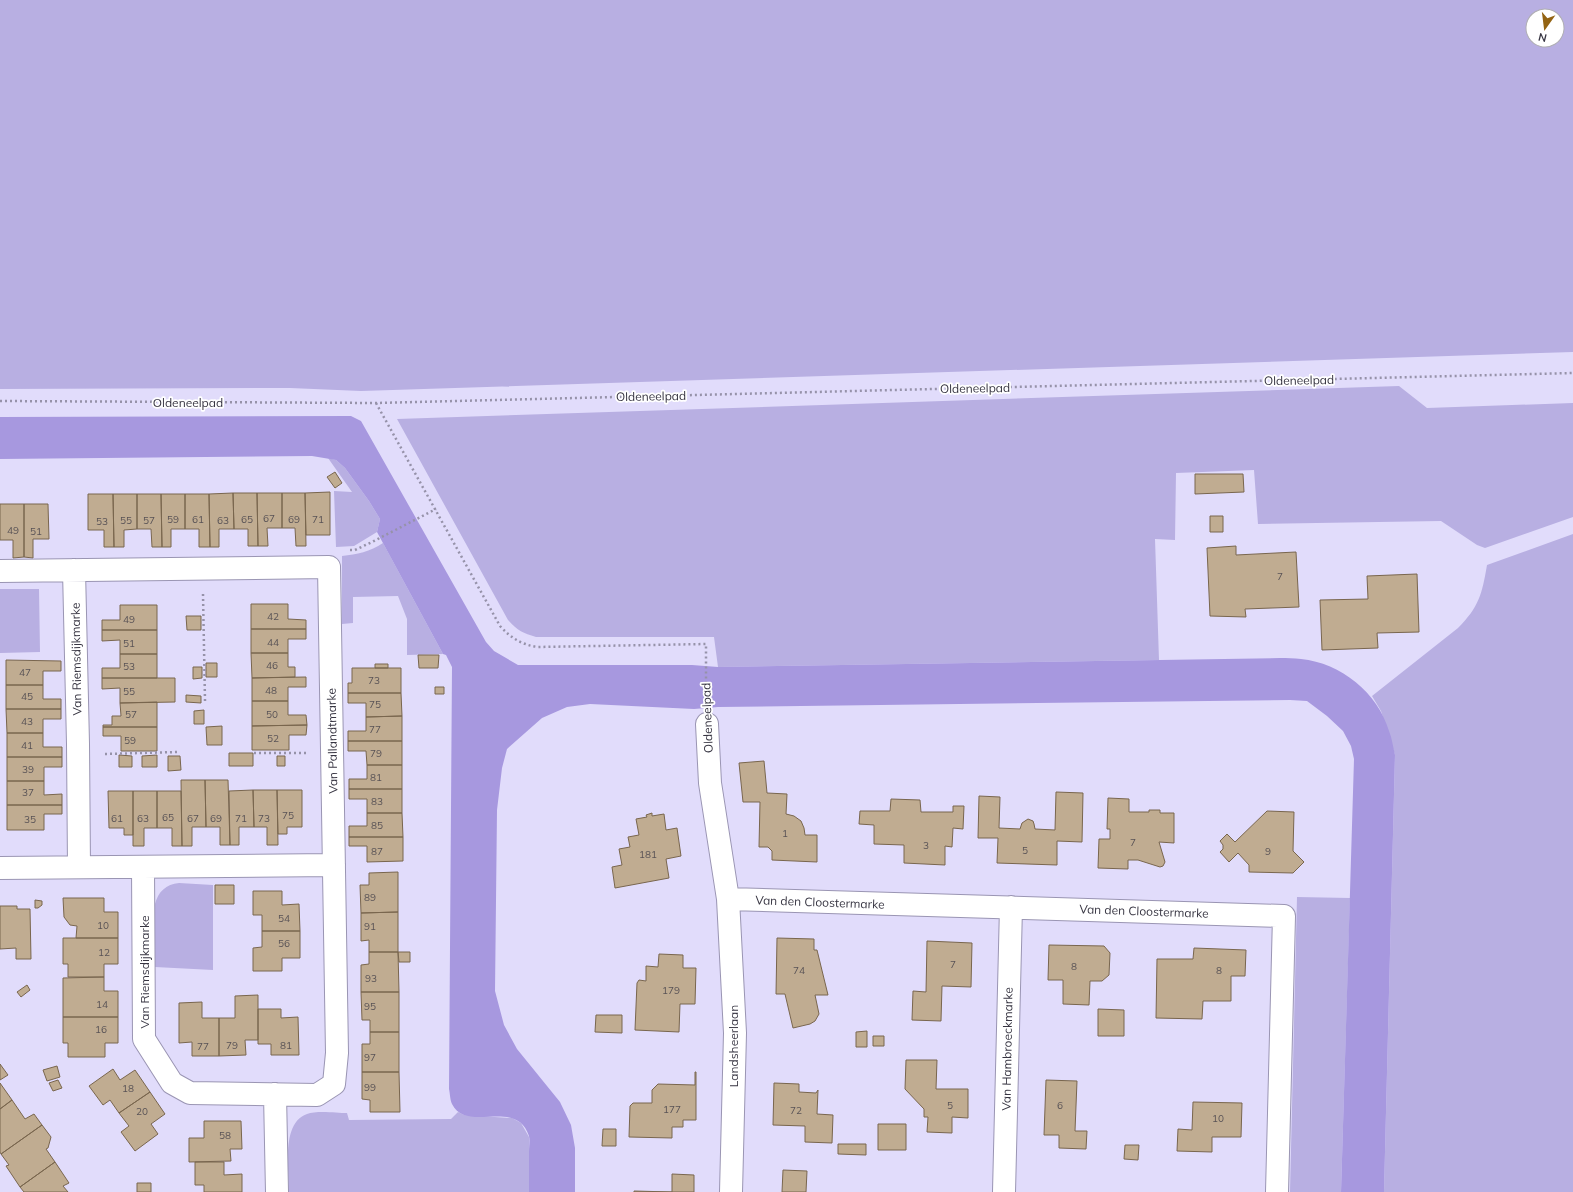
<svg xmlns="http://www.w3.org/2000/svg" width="1573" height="1192" viewBox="0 0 1573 1192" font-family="Mulish,sans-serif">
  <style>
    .green { fill: #b8afe2; fill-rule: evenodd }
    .water { fill: #a798df }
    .building { fill: #c0ac91; stroke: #79664e }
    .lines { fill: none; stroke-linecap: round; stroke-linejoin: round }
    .minor-casing { stroke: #9a95b3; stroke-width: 24 }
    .path { stroke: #9692a9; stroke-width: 2.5; stroke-dasharray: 2 3; stroke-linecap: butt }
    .minor { stroke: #fff; stroke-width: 22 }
    .labels { text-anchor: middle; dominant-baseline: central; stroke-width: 3.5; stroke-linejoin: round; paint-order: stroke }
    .number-label { font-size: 10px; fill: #595356 }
    .street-label { font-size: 12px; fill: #373542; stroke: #fff }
  </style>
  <rect width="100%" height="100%" fill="#e1dcfb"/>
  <path class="green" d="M0,0H1573V352L361,391L290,388L0,389ZM1533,16H1557V40H1533Z
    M1399,386L1427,408L1573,403V517L1485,548L1477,545L1441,521L1258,524L1254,470L1176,473L1175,540L1155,539L1159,660L718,667L714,637H536C523,633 518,631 508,620L397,419Z
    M328,458L336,460L345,468L369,501L380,519L377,532L354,546L336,547L334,491L352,492Z
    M1573,534V1192H1384L1395,755L1381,711L1372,696L1458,628C1479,607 1482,594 1487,565Z
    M383,543L443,654L407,655V619L398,596L353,597V623L342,624V556C357,554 370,552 383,543Z
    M0,589H39L40,652L0,653Z
    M179,883L213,885V970L155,967V904C158,892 166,884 179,883Z
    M1297,897L1350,898L1341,1192H1290Z
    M458,1112L464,1115L512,1118L521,1123L529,1137V1192H289C289,1169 281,1123 307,1114C317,1110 337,1113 347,1113L349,1120L451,1119Z"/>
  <path class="water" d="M351,416L361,421L486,642L494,651L518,665H692L718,667L1280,658C1287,658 1294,658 1301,659C1341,663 1378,693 1389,731C1392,738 1393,747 1395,755L1384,1192H1341L1354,759L1351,746L1343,731L1327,716L1307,701L1290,700L718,707L694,709L590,704L567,707L542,718L507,749L502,768L497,810L495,991L504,1025L517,1049L560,1102L571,1125L575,1148V1192H529C529,1179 529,1165 529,1152C529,1147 530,1140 529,1136C516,1097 467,1134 452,1104C450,1100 450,1093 449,1089L452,667L446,655L443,654L377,532L380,519L369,501L345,468L336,460L312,456L0,459V417Z"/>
  <path class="building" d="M335,472L342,483L335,488L327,477Z
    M1195,474H1243L1244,492L1195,494Z
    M330,492V535H306L305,493Z
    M233,493H257L258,546H248V529H234Z
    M233,493L234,529H219V547H210L209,494Z
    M257,493H282V528H267L268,546H258Z
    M282,493H305L306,546H296L295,528H282Z
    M88,494H113L114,547H104V530H88Z
    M113,494H137V529L124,530V547H114Z
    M137,494H161L162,547H152L151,529H137Z
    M161,494H185V529H171V547H162Z
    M185,494H209L210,547H199V529H185Z
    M0,504H24V557L13,558V540H0Z
    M24,504H48L49,539H33V558L24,557Z
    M1210,516H1223V532H1210Z
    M1236,546V555L1296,552L1299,607L1245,609L1246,617L1210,616L1207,548Z
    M1417,574L1419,632L1377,633L1378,648L1322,650L1320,600L1368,599L1367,576Z
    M251,604H288V619L306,620V629H251Z
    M120,605H157V630H102V620H120Z
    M186,616H201V630H187Z
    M251,629H306V639H288V653H251Z
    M102,630H157V654H120V640L102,641Z
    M251,653H288V667H295V677L252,678Z
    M120,654H157V678H102V668H120Z
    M418,655H439L438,668H419Z
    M6,660L61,661V671H43V685H6Z
    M206,663H217V677H206Z
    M375,664H388V668H375Z
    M193,667H202V678L193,679Z
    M352,668H401V693H348V683H352Z
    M306,677V687H288V701H252V678Z
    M102,678H175V702L120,703V688L102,689Z
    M6,685H43V699H61V709H6Z
    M435,687H444V694H435Z
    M348,693H401L402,716L366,717V703H348Z
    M186,695L201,696V703L186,702Z
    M252,701H288V715H306L307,725L252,726Z
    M157,702V727H103V725H112V716H121L120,703Z
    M6,709H61V719H43V733H7Z
    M204,710V724H194V711Z
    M402,716V741H348V731H366V717Z
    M307,725L306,735H289V750H252V726Z
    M222,726V745H207L206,727Z
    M103,727H157V751H121V736H103Z
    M7,733H43V747H62V757H7Z
    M348,741H402V765H367L366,751H348Z
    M229,753H253V766H229Z
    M119,755L132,756V767H119Z
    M157,755V767H142V756Z
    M168,756H180L181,770L168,771Z
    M277,756H285V766H277Z
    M7,757H62V767H44V781H7Z
    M764,761L767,793L787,794L786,814L794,816L801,821L804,828L805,835H817V862L772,860V851L768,847H759L760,802H743L739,763Z
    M367,765H402V789H349V779H367Z
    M181,780H205L206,827H192V846H182Z
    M205,780H228L230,845H220V827H206Z
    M7,781H44V795L62,794V805H7Z
    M349,789H402V813H367V799H349Z
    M253,790L254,827H239V845H230L229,791Z
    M253,790H277L278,845H267V827H254Z
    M277,790H302V827H287V834H278Z
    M108,791H133V835H124V828H109Z
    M133,791H157V828H144V846H133Z
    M157,791H181L182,846H172V828H157Z
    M1056,792L1083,793L1082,842L1057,841V865L997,863L998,838H978L979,796L1000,797L999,828L1020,829L1022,823L1028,819L1033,821L1034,824L1035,829L1055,830Z
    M1108,798L1129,799V812H1149V810H1160V813H1174V843L1159,842L1165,862L1163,866L1160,867L1138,860H1128V869L1098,868L1099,839H1110V829H1107Z
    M891,799L920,800L921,812H953V806H964L963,829L953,828L952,847L945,846V865L904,863V845L874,844V825L859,824L860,811H890Z
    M7,805H62V814H44V830H7Z
    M1267,811L1294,812L1293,851L1304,862L1293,873L1249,872V865L1238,853L1229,862L1220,852L1223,849V845L1220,841L1227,834L1235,842Z
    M367,813H402L403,837H349V826H367Z
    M652,813V816L664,814L666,830L677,828L681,856L666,859L669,878L615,888L612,867L622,865L619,849L630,847L628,837L639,835L636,819L647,817L646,815Z
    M349,837H403V861L367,862V846H349Z
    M398,872V912L361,913L360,885H369V873Z
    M215,885H234V904H215Z
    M253,891H282V905L299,904L300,931H262V915H253Z
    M63,898H104V912H118V938H76L77,926L70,925L64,917Z
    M35,900L42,901V905L38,908H35Z
    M0,906H17V909H30L31,959H16V948L0,949Z
    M398,912V952H369V940L361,941V913Z
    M262,931H300V958H282V971H253V948L262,947Z
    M63,938H118V964H104V977H68V964H63Z
    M777,938L814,939V950H817L828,995H815L819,1014L815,1021L810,1024L793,1028L785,994H776Z
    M927,941L972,943L971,987L942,986L941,1021L912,1020L913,991L926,992Z
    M1049,945L1104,946L1110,953L1109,975L1102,981H1090L1089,1005L1063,1004V980H1048Z
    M1194,948L1246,950L1245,976H1231V1001H1203L1202,1019L1156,1018L1157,959H1193Z
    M369,952H398L399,992H361V965L369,964Z
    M398,952H410V962H399Z
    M659,954L683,955V968H696L695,1004H680L679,1032L635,1030L637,983L639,980L646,981V966L658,967Z
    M104,977V991H118V1017H63V978Z
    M27,985L30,990L21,997L17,992Z
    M361,992H399V1032H370V1020H362Z
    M258,995V1040H245L246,1055L219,1056V1018H235V996Z
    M202,1002V1018H219V1056H192V1042L179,1043V1003Z
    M258,1009H281V1018L298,1017L299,1055H271V1044H258Z
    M1098,1009L1124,1010V1036H1098Z
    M596,1015H622V1033L595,1032Z
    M63,1017H118V1043H105V1057H68V1043H63Z
    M867,1031V1047H856V1032Z
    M370,1032H399V1072H362V1044H370Z
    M873,1036H884V1046H873Z
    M906,1060H937L936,1089H968V1118L952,1117V1133L927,1132L928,1117H924V1109L905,1089Z
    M0,1064L8,1075L0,1080Z
    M57,1066L60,1077L47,1081L43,1070Z
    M113,1069L120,1080L135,1070L150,1092L119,1113L110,1100L103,1105L89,1086Z
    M362,1072H399L400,1112H370V1100L362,1099Z
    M695,1072H696V1120H683V1127H672V1138L629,1137L630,1106L633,1103H652V1090L658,1084L695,1085Z
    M58,1080L62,1088L53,1091L49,1083Z
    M1046,1080L1077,1081L1075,1131H1087L1086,1149L1059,1148V1135H1044Z
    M0,1083L12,1100L0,1109Z
    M774,1083L799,1084V1092L816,1093L818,1090L817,1114L833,1115L832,1143L805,1142V1126L773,1125Z
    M150,1092L165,1114L151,1124L158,1134L135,1151L121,1132L129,1126L119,1113Z
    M12,1100L25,1119L34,1114L42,1125L1,1154L0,1152V1109Z
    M1193,1102L1242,1103L1241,1137H1212V1152L1177,1151L1178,1129L1192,1130Z
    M204,1121H241L242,1149H230L231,1161L189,1162V1138H204Z
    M878,1124H906V1150H878Z
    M42,1125L51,1137L48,1148L46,1149L55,1162L20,1187L6,1166L9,1165L1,1154Z
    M603,1129H616V1146H602Z
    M838,1144H866V1155L838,1154Z
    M1125,1145H1139L1138,1160L1124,1159Z
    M55,1162L69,1183L63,1186L68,1192H24L20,1187Z
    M195,1162H224V1175L242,1174V1192H204V1185H195Z
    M783,1170L807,1171L806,1192H782Z
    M672,1174L694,1175V1192H634V1191L672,1192Z
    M137,1183H151V1192H137Z"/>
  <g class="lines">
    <g class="minor-casing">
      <path id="minor" d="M74,570L78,744L79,867
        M0,571L329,567L337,1053L334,1084L317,1095L190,1093L172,1083L144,1039L143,867
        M707,724L710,783L728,899L735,1033L731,1192
        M0,868L334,865
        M728,899L1284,916L1277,1192
        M275,1094L277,1192
        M1004,1192L1011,907"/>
    </g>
    <path class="path" d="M0,401L376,403L1573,373
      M376,403L500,626C511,638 522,645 538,647L706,644V699
      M350,550H355L372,542L436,509
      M203,594L205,701
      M254,753H306
      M105,754L178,752"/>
    <use href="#minor" class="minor"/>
  </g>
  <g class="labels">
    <g class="number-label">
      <text x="269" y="518">67</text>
      <text x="173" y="519">59</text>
      <text x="198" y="519">61</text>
      <text x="247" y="519">65</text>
      <text x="294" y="519">69</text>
      <text x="318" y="519">71</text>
      <text x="126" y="520">55</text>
      <text x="149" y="520">57</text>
      <text x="223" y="520">63</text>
      <text x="102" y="521">53</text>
      <text x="13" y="530">49</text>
      <text x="36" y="531">51</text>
      <text x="1280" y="576">7</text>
      <text x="273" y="616">42</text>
      <text x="129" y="619">49</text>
      <text x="273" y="642">44</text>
      <text x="129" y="643">51</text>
      <text x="272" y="665">46</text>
      <text x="129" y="666">53</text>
      <text x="25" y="672">47</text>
      <text x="374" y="680">73</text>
      <text x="271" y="690">48</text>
      <text x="129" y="691">55</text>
      <text x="27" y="696">45</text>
      <text x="375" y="704">75</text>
      <text x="131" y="714">57</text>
      <text x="272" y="714">50</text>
      <text x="27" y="721">43</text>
      <text x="375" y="729">77</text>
      <text x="273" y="738">52</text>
      <text x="130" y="740">59</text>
      <text x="27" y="745">41</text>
      <text x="376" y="753">79</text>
      <text x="28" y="769">39</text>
      <text x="376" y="777">81</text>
      <text x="28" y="792">37</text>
      <text x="377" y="801">83</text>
      <text x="288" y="815">75</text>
      <text x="168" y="817">65</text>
      <text x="117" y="818">61</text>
      <text x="143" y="818">63</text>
      <text x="193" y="818">67</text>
      <text x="216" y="818">69</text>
      <text x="241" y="818">71</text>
      <text x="264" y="818">73</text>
      <text x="30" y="819">35</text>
      <text x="377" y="825">85</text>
      <text x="785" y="833">1</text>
      <text x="1133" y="842">7</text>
      <text x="926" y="845">3</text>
      <text x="1025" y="850">5</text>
      <text x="377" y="851">87</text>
      <text x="1268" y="851">9</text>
      <text x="648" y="854">181</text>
      <text x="370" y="897">89</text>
      <text x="284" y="918">54</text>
      <text x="103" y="925">10</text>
      <text x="370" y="926">91</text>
      <text x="284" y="943">56</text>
      <text x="104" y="952">12</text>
      <text x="953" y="964">7</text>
      <text x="1074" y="966">8</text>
      <text x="799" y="970">74</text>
      <text x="1219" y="970">8</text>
      <text x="371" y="978">93</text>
      <text x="671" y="990">179</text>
      <text x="102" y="1004">14</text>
      <text x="370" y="1006">95</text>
      <text x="101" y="1029">16</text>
      <text x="232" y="1045">79</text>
      <text x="286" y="1045">81</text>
      <text x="203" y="1046">77</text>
      <text x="370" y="1057">97</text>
      <text x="370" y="1087">99</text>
      <text x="128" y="1088">18</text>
      <text x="950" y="1105">5</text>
      <text x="1060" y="1105">6</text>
      <text x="672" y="1109">177</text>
      <text x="796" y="1110">72</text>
      <text x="142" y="1111">20</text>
      <text x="1218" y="1118">10</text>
      <text x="225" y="1135">58</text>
    </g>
    <g class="street-label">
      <text transform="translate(1299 380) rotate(-1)">Oldeneelpad</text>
      <text transform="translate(975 388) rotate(-1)">Oldeneelpad</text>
      <text transform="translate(651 396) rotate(-1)">Oldeneelpad</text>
      <text x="188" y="402">Oldeneelpad</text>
      <text transform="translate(76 659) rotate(-91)">Van Riemsdijkmarke</text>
      <text transform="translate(707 718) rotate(-92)">Oldeneelpad</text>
      <text transform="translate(332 741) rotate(-91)">Van Pallandtmarke</text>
      <text transform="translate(820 902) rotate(2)">Van den Cloostermarke</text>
      <text transform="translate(1144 911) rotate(2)">Van den Cloostermarke</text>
      <text transform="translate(144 972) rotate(-90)">Van Riemsdijkmarke</text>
      <text transform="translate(733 1046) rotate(-90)">Landsheerlaan</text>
      <text transform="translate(1007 1049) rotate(-89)">Van Hambroeckmarke</text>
    </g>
  </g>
  <g transform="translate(1545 28) rotate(194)"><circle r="19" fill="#ffffff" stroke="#afaeb3"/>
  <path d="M0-3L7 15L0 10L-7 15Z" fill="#946413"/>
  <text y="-6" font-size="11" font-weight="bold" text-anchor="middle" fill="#373542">N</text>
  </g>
</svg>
